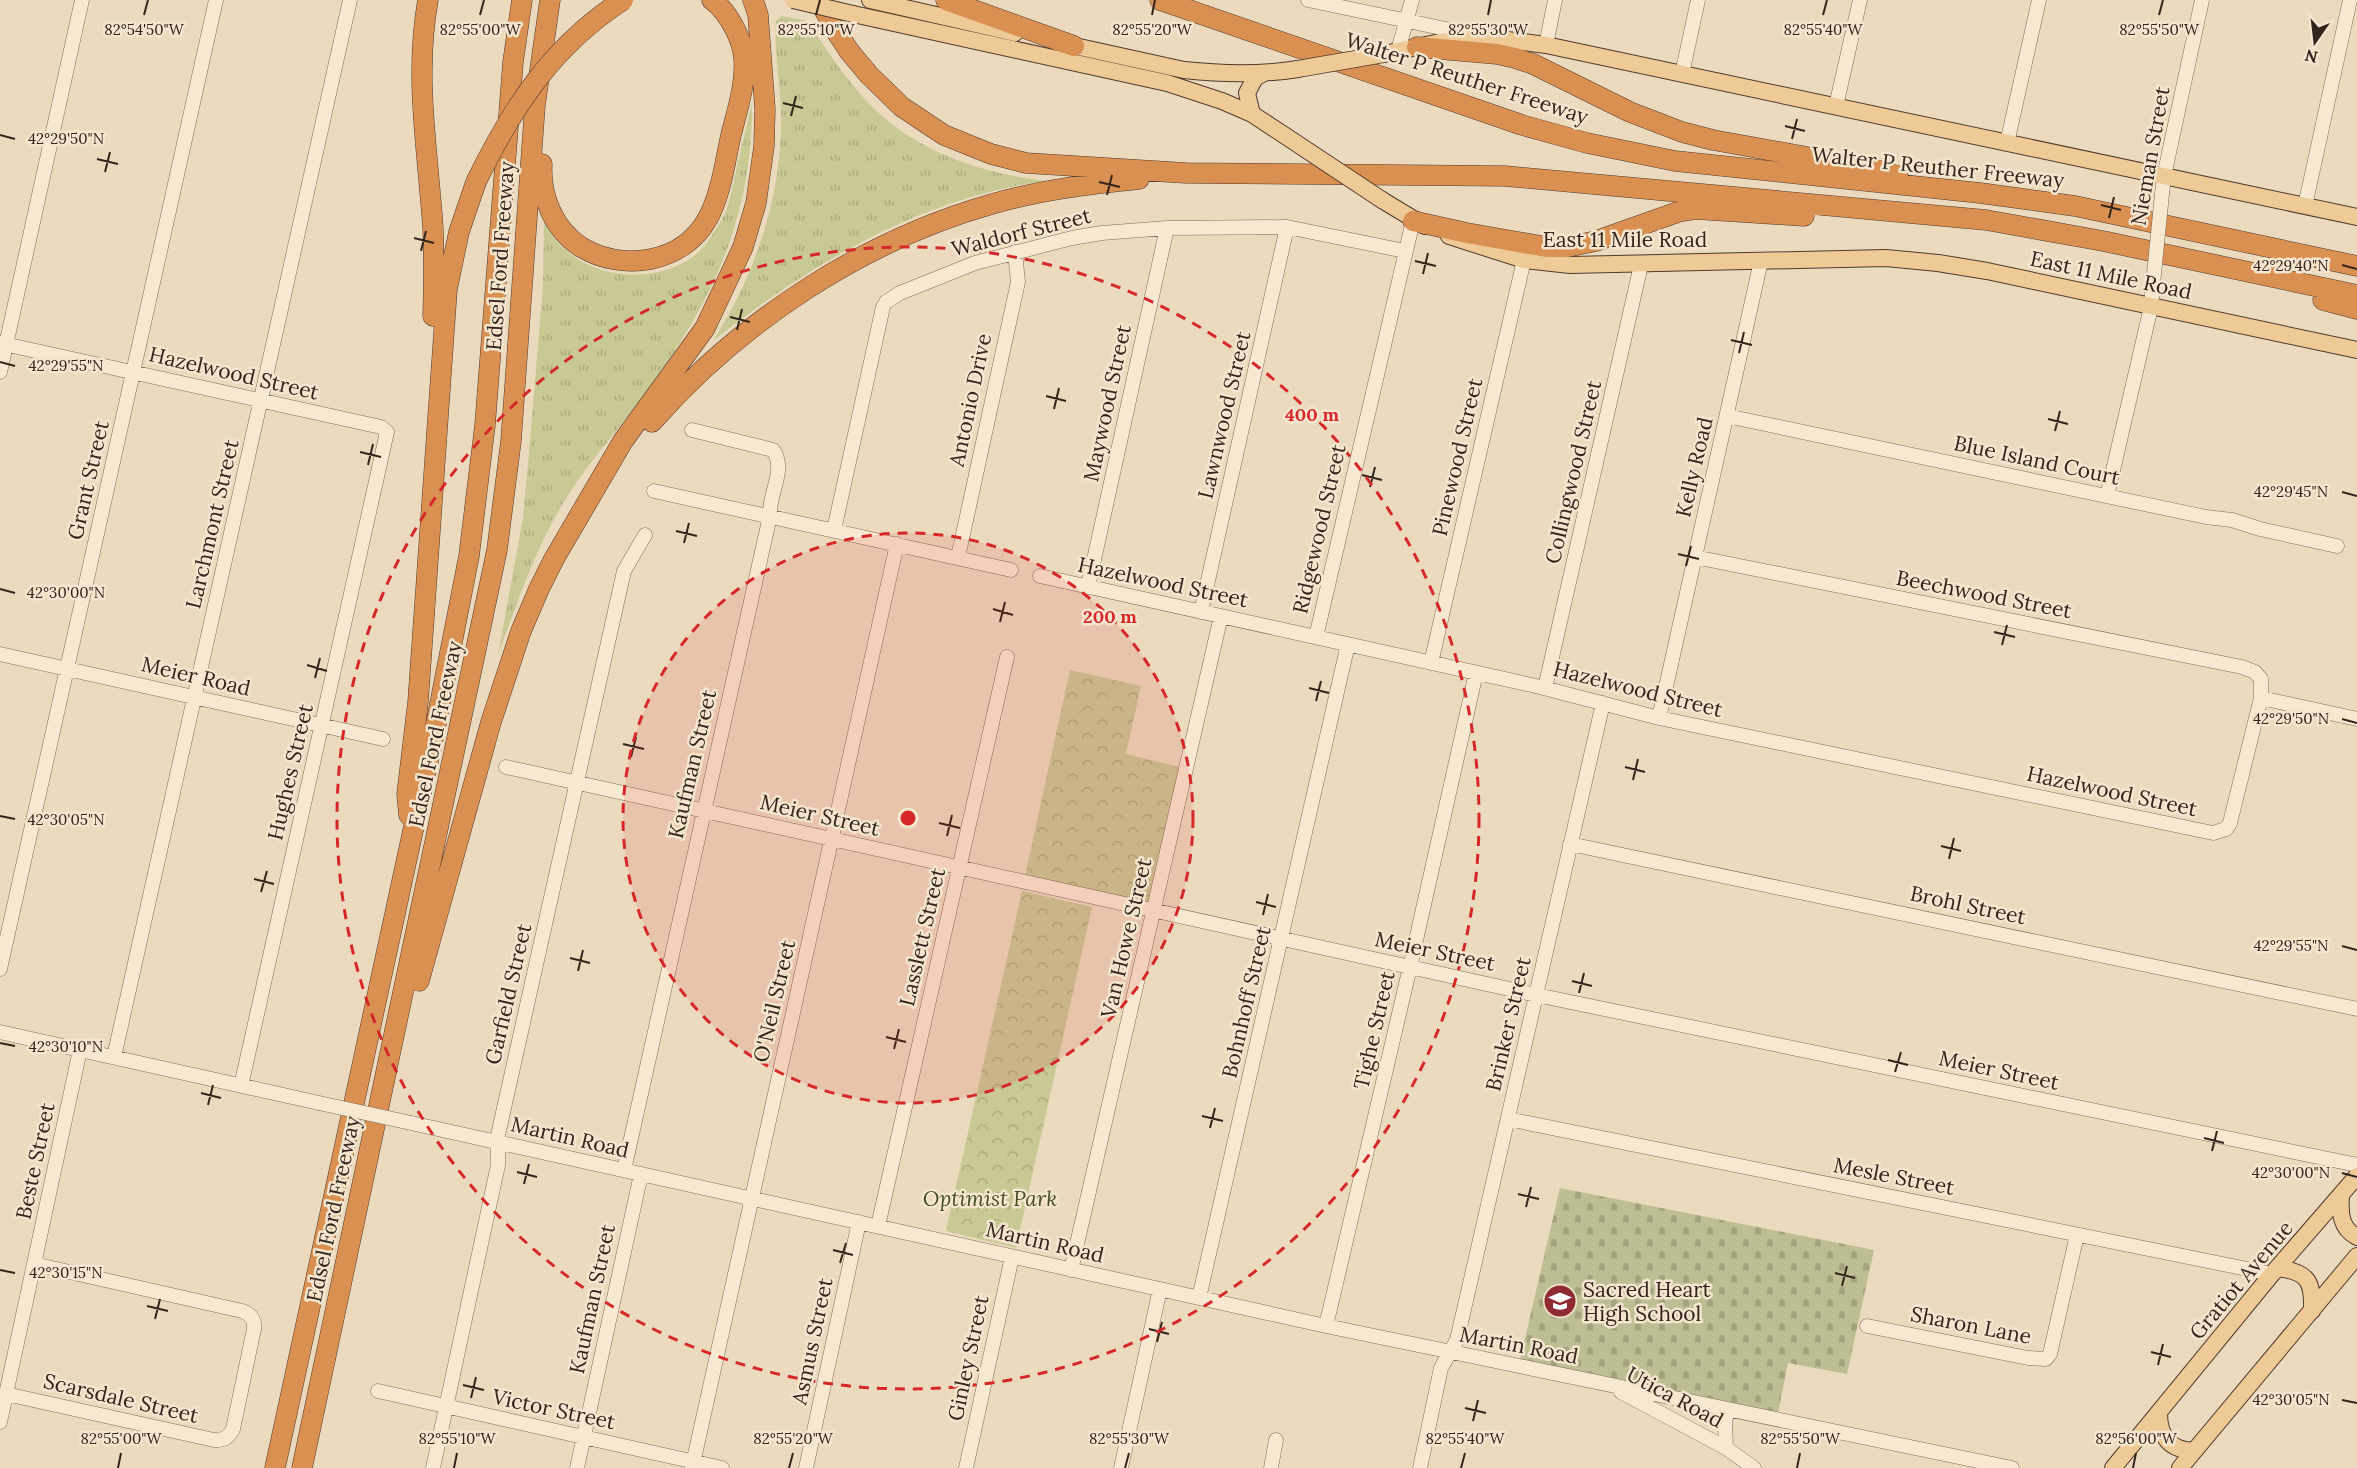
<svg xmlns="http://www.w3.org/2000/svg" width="2357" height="1468" viewBox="0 0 2357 1468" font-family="Lora,serif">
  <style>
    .grass { fill: url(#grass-tufts) }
    .cemetery { fill: url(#cemetery-stones) }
    .park { fill: url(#park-crowns) }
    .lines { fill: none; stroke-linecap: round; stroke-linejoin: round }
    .minor-casing { stroke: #836b58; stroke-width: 15 }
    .major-casing { stroke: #513a2d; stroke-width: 18 }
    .highway-casing { stroke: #513a2d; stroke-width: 21 }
    .minor { stroke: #f7e8d1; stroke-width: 14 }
    .major { stroke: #eeca97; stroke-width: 16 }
    .highway { stroke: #d99051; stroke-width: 20 }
    .minor-bridge-casing { stroke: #836b58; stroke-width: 15; stroke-linecap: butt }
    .major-bridge-casing { stroke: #513a2d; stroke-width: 18; stroke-linecap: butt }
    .highway-bridge-casing { stroke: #513a2d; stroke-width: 21; stroke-linecap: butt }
    .minor-bridge { stroke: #f7e8d1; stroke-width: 14 }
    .major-bridge { stroke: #eeca97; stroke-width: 16 }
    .highway-bridge { stroke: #d99051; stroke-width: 20 }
    .ticks { fill: none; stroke: #33251c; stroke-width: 2 }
    .ring { fill: none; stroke: #d62828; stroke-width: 3; stroke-dasharray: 10 8 }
    .labels { text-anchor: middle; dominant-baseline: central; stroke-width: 5; stroke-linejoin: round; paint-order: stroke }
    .street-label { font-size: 21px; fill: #33251c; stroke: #f3e5ce }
    .park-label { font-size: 21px; font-style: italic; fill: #484f23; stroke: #f3e5ce }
    .poi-label { font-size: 21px; fill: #33251c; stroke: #f3e5ce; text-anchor: start }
    .ticks-label { font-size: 15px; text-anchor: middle; fill: #33251c; stroke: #f3e5ce; stroke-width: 5; stroke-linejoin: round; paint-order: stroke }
    .centre { fill: #d62828; stroke: #f3e5ce; stroke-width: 3 }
    .ring-label { font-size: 18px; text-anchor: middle; font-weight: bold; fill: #d62828; stroke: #f3e5ce; stroke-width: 5; stroke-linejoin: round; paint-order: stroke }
  </style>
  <defs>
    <pattern id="grass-tufts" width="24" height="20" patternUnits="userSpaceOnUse" patternTransform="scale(1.5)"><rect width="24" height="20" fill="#c8c994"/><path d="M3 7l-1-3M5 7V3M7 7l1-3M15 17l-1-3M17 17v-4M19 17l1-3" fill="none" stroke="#acac7f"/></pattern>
    <pattern id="cemetery-stones" width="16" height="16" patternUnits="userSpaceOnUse" patternTransform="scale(1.5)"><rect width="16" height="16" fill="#bdbe93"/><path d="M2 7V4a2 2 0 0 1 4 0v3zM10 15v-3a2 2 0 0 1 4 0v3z" fill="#a3a37e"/></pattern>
    <pattern id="park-crowns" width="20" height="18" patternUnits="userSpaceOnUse" patternTransform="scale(1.5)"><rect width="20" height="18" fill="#c8c994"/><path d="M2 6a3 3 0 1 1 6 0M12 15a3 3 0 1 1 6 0" fill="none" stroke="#acac7f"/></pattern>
  </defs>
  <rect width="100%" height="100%" fill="#ecdabf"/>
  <path class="grass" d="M782,16L808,21C829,54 852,89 881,115C926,155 987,174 1045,181C920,198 810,264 713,341C756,274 783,193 781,112C780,82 774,52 776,21Z
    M752,104C752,223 710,306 641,399C618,429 593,458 572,489C538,540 519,598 498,655L523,518L529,453L543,285L544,221C549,230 554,240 562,247C596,280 656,284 694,256C706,247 714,232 722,219C729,207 732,190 735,175C740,152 746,128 752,104Z"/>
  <path class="cemetery" d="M1560,1188L1874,1250L1847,1374L1788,1363L1778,1413L1520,1360Z"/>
  <path class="park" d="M1070,670L1141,686L1126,754L1180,767L1149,902L1025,876Z
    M1022,891L1092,907L1016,1248L946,1231Z"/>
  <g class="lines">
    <g class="minor-casing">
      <path id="minor" d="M1308,0L1479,36
        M1546,45L1555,0
        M1398,51L1412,0
        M1682,74L1698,0
        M1836,106L1860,0
        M2007,143L2039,0
        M2162,194L2164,176L2202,0
        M2305,206L2350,0
        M0,343L381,427L387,432L241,1086
        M0,372L82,0
        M1727,416L2206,517L2232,520L2260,529L2337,546
        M654,491L1011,570
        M2107,496L2151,307L2153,284
        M834,530L883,307L886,302L900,293L975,263L1072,238L1102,233L1167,228L1287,227L1405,251
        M958,557L1018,282L1015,252
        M1040,576L1536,686L1659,718L2213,833L2226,829L2230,823L2261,698V679L2255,672L2242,667L1695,557
        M1088,587L1167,228
        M1201,612L1287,227
        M1316,637L1413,221
        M0,654L383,739
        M1431,663L1524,260
        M1545,688L1641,265
        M2261,698L2357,719
        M1659,718L1761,261
        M506,767L1527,993L2357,1165
        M1570,844L2357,1009
        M0,969L216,0
        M0,1032L319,1103
        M114,1057L350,0
        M1508,1119L2272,1274
        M411,1123L1326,1326L2012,1468
        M624,1170L770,516C768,495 787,469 773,450L692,430
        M878,1226L1007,657
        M1071,1270L1221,616
        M1199,1298L1348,644
        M1326,1326L1410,967L1476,673
        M1867,1326L2028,1358L2046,1359L2050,1354L2077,1235
        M378,1391L722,1468
        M1621,1392L1726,1448L1754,1468
        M6,1394L214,1440C223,1441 229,1437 233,1429L254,1329C255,1320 251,1314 242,1311L34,1264
        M0,1422L80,1050
        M1726,1448L1725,1422L1728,1409
        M433,1468L498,1165V1135L624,571L645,535
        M577,1468L641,1174
        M692,1468L897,544
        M806,1468L859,1222
        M966,1468L1012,1257
        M1121,1468L1160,1289
        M1271,1468L1276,1440
        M1420,1468L1441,1368L1457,1340L1603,703"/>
    </g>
    <g class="major-casing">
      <path id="major" d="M870,0L1015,33
        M853,14L1167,83L1222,101L1252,114L1284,135
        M1061,43L1184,70C1222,74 1260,75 1298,69
        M1384,54L1440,42L1484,37L1546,45L2357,217
        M1252,114L1247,93L1255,78L1264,73
        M1382,200L1425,226
        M1449,236L1524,260L1570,265L1886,258L1938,263L1987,271L2357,350
        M2341,1195C2340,1213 2340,1228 2357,1237
        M2278,1268C2308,1272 2313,1281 2312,1311
        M2159,1413C2159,1437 2170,1450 2194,1451
        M2113,1468L2272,1274L2357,1176
        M2180,1468L2357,1256"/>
    </g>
    <g class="highway-casing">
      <path id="highway" d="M428,0C414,76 428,152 433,229C434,258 434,287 433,316
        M819,0L834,28L849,51L869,75L902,107L944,135L991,154L1026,163L1186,173L1505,176L1986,220L2103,241L2357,295
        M946,0L1074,46
        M1160,0L1522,125L1587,143L1675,161L1980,193L2075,206L2357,266
        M1417,47L1497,54L1515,58L1533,64L1630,112L1682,132L1713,140L1873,169L1898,176
        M542,164C540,195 553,229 581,247C622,272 683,264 708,218C721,194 725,162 731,135C737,111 746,84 744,59C743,40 728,11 712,0
        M1413,221L1467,233L1547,247H1567L1596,241L1678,212L1696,209L1804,216
        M2323,300L2357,309
        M652,422C741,321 862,241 992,204C1040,190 1090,184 1139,179
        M409,815L407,794L418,702L447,289L459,232L476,182
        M419,981L491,722L521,631L539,589L554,559L623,441L705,328L743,247L756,203L764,146L765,109L758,15L753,0
        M275,1468L435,729L469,556L485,425L513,62L522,0
        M302,1468L497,550L511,441L535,105L550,0"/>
    </g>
    <use href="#minor" class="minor"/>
    <use href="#major" class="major"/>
    <use href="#highway" class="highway"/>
    <g class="minor-bridge-casing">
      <path id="minor-bridge" d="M2153,284L2162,194
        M319,1103L411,1123"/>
    </g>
    <g class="major-bridge-casing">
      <path id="major-bridge" d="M793,0L853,14
        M1298,69L1384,54
        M1284,135L1382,200"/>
    </g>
    <g class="highway-bridge-casing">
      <path id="highway-bridge" d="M476,182C512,108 552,46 623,0"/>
    </g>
    <use href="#minor-bridge" class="minor-bridge"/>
    <use href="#major-bridge" class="major-bridge"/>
    <use href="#highway-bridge" class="highway-bridge"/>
  </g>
  <path class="ticks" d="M144,15L148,0M480,15L484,0M816,15L820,0M1152,15L1155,0M1488,15L1491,0M1823,15L1827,0M2159,15L2163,0M783,103L803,108M791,116L796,96M1785,126L1805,131M0,135L15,139M1792,139L1797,119M97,159L118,164M105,172L110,152M1099,182L1120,187M1107,195L1112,175M2101,205L2121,210M2109,218L2114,197M414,238L434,243M421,251L426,231M1415,261L1436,266M2342,265L2357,269M1423,274L1428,253M730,317L750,322M737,330L742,309M1731,340L1752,345M1739,353L1744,332M0,362L15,366M1046,396L1066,401M1054,409L1059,388M2048,419L2068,424M2055,431L2060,411M360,452L381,457M368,465L373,444M1362,475L1382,480M1370,487L1375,467M2342,492L2357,496M676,531L697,536M684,543L689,523M1678,554L1699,559M1686,566L1691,546M0,589L15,593M993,609L1013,615M1000,622L1005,602M1994,632L2015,637M2002,645L2007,625M307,665L327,671M315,678L320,658M1309,688L1329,693M1316,701L1321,681M2342,719L2357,723M623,744L644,749M631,757L636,737M1625,767L1645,772M1633,780L1638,759M0,816L15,819M939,823L960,828M947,836L952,815M1941,846L1961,851M1949,859L1954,838M254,879L274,884M261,892L267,871M1256,902L1276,907M1263,915L1268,894M2342,946L2357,950M570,958L590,963M578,971L583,950M1572,981L1592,986M1579,993L1584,973M886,1037L906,1042M0,1043L15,1046M894,1049L899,1029M1888,1060L1908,1065M1895,1072L1901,1052M201,1093L221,1098M208,1105L213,1085M1202,1116L1223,1121M1210,1128L1215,1108M2204,1138L2224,1143M2212,1151L2217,1131M517,1172L537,1177M2342,1173L2357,1177M524,1184L529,1164M1518,1194L1539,1199M1526,1207L1531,1187M833,1250L853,1255M840,1263L846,1243M0,1270L15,1273M1835,1273L1855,1278M1842,1286L1847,1266M147,1306L168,1311M155,1319L160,1299M1149,1329L1169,1334M1157,1342L1162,1322M2151,1352L2171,1357M2158,1365L2163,1344M463,1385L484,1390M471,1398L476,1377M2342,1400L2357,1403M1465,1408L1486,1413M1473,1421L1478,1400M118,1468L121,1453M454,1468L457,1453M789,1468L793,1453M1125,1468L1129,1453M1461,1468L1465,1453M1797,1468L1800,1453M2133,1468L2136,1453"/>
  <circle cx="908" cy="818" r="285" fill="#d62828" fill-opacity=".12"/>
  <g class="ring">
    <circle cx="908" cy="818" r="285"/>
    <circle cx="908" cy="818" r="571"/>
  </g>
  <defs>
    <g id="school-disc" transform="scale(1.725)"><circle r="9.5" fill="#902b35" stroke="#f3e5ce"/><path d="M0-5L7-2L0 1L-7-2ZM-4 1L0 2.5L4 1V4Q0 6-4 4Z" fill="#fff"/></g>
  </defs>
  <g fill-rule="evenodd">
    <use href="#school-disc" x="1560" y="1301"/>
  </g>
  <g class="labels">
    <g class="street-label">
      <text transform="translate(1467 78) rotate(18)">Walter P Reuther Freeway</text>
      <text transform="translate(2150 156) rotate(-80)">Nieman Street</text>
      <text transform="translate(1938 167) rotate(6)">Walter P Reuther Freeway</text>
      <text transform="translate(1021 232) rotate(-14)">Waldorf Street</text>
      <text x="1625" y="239">East 11 Mile Road</text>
      <text transform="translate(500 256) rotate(-86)">Edsel Ford Freeway</text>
      <text transform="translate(2111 275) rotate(12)">East 11 Mile Road</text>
      <text transform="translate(234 373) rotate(13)">Hazelwood Street</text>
      <text transform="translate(970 400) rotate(-78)">Antonio Drive</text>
      <text transform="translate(1107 403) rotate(-78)">Maywood Street</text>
      <text transform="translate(1224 415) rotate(-77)">Lawnwood Street</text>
      <text transform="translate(1457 457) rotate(-77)">Pinewood Street</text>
      <text transform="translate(2037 460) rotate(12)">Blue Island Court</text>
      <text transform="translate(1694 467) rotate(-77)">Kelly Road</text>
      <text transform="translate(1573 472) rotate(-77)">Collingwood Street</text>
      <text transform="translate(88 480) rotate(-77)">Grant Street</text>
      <text transform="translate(212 524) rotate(-77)">Larchmont Street</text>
      <text transform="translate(1319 529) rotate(-77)">Ridgewood Street</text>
      <text transform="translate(1163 582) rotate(12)">Hazelwood Street</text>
      <text transform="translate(1984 594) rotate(11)">Beechwood Street</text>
      <text transform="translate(196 676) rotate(13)">Meier Road</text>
      <text transform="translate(1638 689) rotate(14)">Hazelwood Street</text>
      <text transform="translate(435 734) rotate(-78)">Edsel Ford Freeway</text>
      <text transform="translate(692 764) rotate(-77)">Kaufman Street</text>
      <text transform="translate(290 772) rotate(-77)">Hughes Street</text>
      <text transform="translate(2112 791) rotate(12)">Hazelwood Street</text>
      <text transform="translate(820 815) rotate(13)">Meier Street</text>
      <text transform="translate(1968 905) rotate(12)">Brohl Street</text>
      <text transform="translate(922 937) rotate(-77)">Lasslett Street</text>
      <text transform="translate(1126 938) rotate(-77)">Van Howe Street</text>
      <text transform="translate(1435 951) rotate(12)">Meier Street</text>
      <text transform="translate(508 994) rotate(-77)">Garfield Street</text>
      <text transform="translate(774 1001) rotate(-77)">O'Neil Street</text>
      <text transform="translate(1246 1002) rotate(-77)">Bohnhoff Street</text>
      <text transform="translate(1508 1024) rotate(-77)">Brinker Street</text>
      <text transform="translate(1374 1030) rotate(-77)">Tighe Street</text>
      <text transform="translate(1999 1070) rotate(12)">Meier Street</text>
      <text transform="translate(570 1137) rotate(13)">Martin Road</text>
      <text transform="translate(35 1161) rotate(-78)">Beste Street</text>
      <text transform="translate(1894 1176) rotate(11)">Mesle Street</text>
      <text transform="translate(333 1209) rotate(-78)">Edsel Ford Freeway</text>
      <text transform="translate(1045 1242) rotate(13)">Martin Road</text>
      <text transform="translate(2241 1280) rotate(-50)">Gratiot Avenue</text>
      <text transform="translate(592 1299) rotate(-78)">Kaufman Street</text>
      <text transform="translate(1971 1325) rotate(11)">Sharon Lane</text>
      <text transform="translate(812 1341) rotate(-78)">Asmus Street</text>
      <text transform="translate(1519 1345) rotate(11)">Martin Road</text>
      <text transform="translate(968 1358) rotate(-78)">Ginley Street</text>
      <text transform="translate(1675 1397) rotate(28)">Utica Road</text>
      <text transform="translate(121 1398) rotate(13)">Scarsdale Street</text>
      <text transform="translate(554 1409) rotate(12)">Victor Street</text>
    </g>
    <g class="park-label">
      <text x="990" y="1198">Optimist Park</text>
    </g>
    <g class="poi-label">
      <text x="1583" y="1289">Sacred Heart<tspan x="1583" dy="24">High School</tspan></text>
    </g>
  </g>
  <g class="ticks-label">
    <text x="144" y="35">82°54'50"W</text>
    <text x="480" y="35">82°55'00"W</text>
    <text x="816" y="35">82°55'10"W</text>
    <text x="1152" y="35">82°55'20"W</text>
    <text x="1488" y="35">82°55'30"W</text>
    <text x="1823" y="35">82°55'40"W</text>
    <text x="2159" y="35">82°55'50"W</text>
    <text x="66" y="144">42°29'50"N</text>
    <text x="2291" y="271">42°29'40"N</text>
    <text x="66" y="371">42°29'55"N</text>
    <text x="2291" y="497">42°29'45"N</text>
    <text x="66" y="598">42°30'00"N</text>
    <text x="2291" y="724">42°29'50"N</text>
    <text x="66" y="825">42°30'05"N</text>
    <text x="2291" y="951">42°29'55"N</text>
    <text x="66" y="1052">42°30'10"N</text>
    <text x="2291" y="1178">42°30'00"N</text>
    <text x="66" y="1278">42°30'15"N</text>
    <text x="2291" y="1405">42°30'05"N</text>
    <text x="121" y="1444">82°55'00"W</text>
    <text x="457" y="1444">82°55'10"W</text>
    <text x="793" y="1444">82°55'20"W</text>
    <text x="1129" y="1444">82°55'30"W</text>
    <text x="1465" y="1444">82°55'40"W</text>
    <text x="1800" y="1444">82°55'50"W</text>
    <text x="2136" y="1444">82°56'00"W</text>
  </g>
  <circle cx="908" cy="818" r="9" class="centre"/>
  <g class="ring-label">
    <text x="1312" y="421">400 m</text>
    <text x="1110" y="623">200 m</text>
  </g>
  <g transform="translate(2315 42) rotate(194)" stroke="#f3e5ce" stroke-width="4.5" paint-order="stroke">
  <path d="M0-4.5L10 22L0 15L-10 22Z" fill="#33251c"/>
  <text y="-9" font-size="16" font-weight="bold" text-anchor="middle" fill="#33251c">N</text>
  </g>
</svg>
